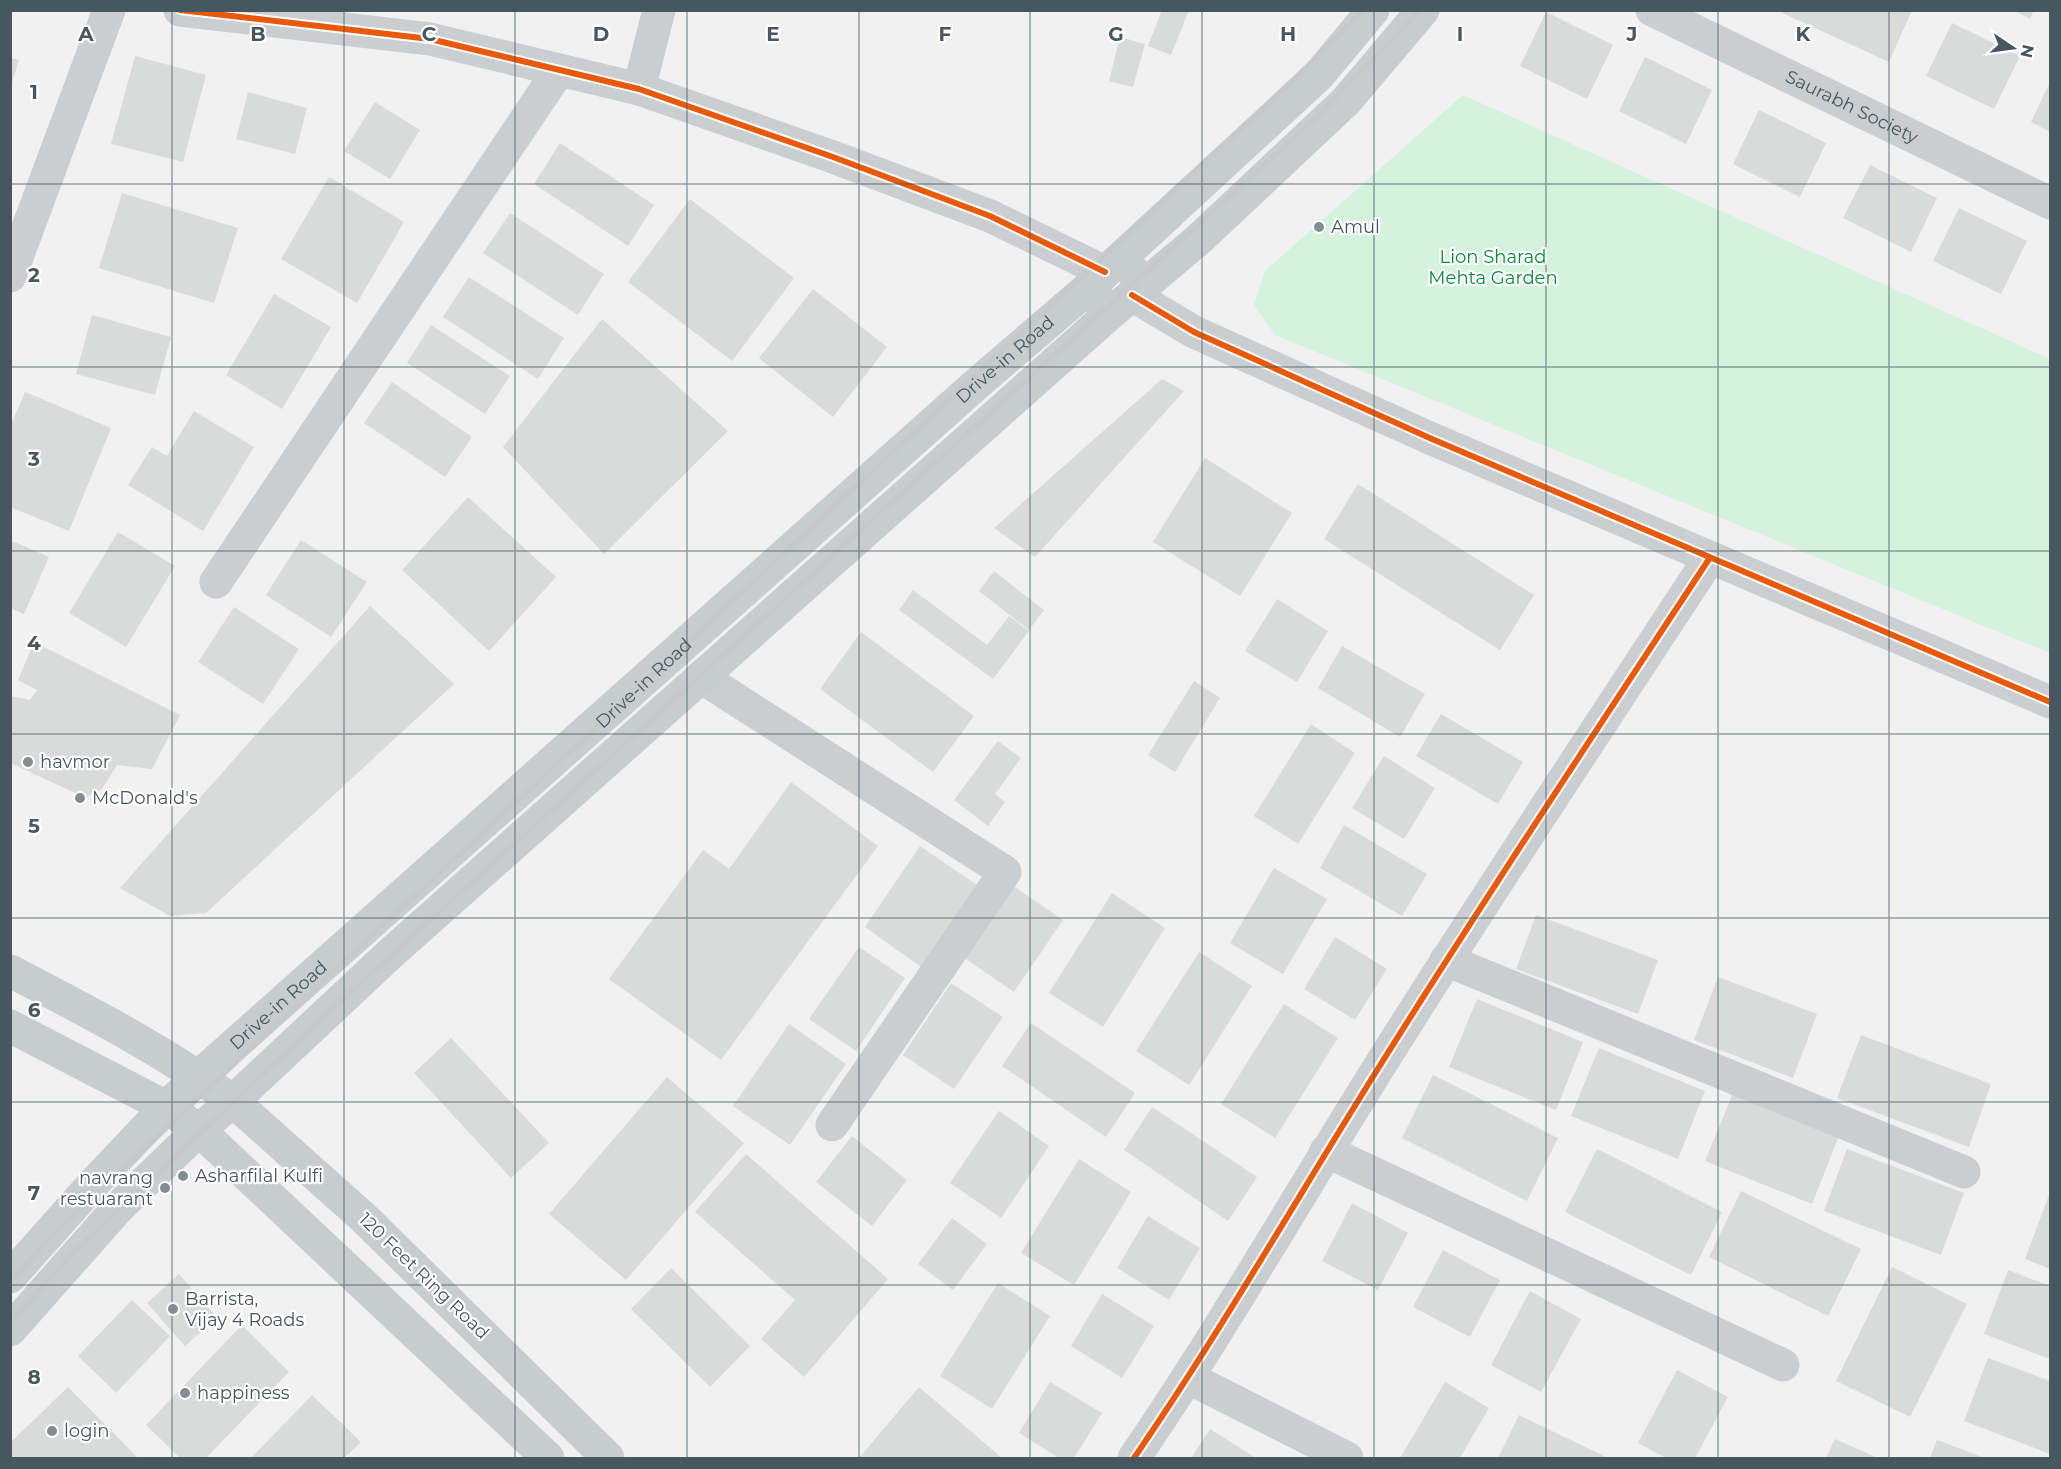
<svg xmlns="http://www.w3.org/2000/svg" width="2061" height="1469" viewBox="0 0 2061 1469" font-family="Montserrat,sans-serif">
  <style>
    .green { fill: #d4f2dc }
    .building { fill: #d9dada }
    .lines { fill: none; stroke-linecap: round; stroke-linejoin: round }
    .minor { stroke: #caced1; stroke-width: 33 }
    .major { stroke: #c7cccf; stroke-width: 33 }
    .rail { stroke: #c6c8ca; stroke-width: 4.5 }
    .cycleway-casing { stroke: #fff; stroke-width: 10 }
    .cycleway { stroke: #e8590c; stroke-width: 6 }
    .grid { fill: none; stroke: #465760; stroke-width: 1.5; stroke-opacity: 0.55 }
    .poi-dot { fill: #828d93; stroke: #fff; stroke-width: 2 }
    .labels { text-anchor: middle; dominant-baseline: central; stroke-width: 4.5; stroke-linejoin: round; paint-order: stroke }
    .street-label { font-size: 18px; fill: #465760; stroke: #fff }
    .poi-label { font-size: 18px; fill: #465760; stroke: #fff; text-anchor: start }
    .park-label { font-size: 18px; fill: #0f893d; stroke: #fff }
    .grid-label { font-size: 20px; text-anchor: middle; font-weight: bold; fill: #465760; stroke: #fff; stroke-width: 4.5; stroke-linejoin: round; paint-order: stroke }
  </style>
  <rect width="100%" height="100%" fill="#f2f1f1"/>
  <path class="green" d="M1463,95L2050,359V653L1275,335L1254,305L1265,271Z"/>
  <path class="building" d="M1162,10H1189L1171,55L1148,46Z
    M1776,10H1912L1889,62Z
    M2013,10H2034L2030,19Z
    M1546,12L1613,45L1587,99L1520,66Z
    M1952,23L2020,56L1994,109L1926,76Z
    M1120,37L1145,44L1133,87L1109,81Z
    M135,56L206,75L183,162L111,144Z
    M1645,57L1712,90L1686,144L1619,111Z
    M10,58L19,60L11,86H10Z
    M2050,82V132L2031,122Z
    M248,92L307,108L295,154L236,139Z
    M375,102L420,130L390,179L344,151Z
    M1759,110L1826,143L1800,197L1733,164Z
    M560,143L654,205L628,246L534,184Z
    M1870,165L1937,198L1911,252L1843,218Z
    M329,177L404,222L357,303L281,259Z
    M122,193L238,228L214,303L99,268Z
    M690,199L794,278L732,361L628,282Z
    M1959,208L2027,241L2001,294L1933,261Z
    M510,213L604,274L578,315L483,253Z
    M469,277L564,338L538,379L443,317Z
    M813,289L887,347L833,417L759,358Z
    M274,294L331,327L282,409L226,375Z
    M92,315L171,337L155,395L76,374Z
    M602,319L728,431L604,554L503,447Z
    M431,325L510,376L485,414L407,363Z
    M1162,379L1184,391L1035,557L994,528Z
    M392,382L472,437L445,477L364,423Z
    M25,392L111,428L69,531L10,507V427Z
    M194,411L254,447L203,531L128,485L152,447L167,456Z
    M1205,458L1292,513L1240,596L1153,542Z
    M1358,484L1534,595L1500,650L1324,539Z
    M468,497L556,577L489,651L402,570Z
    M118,532L175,566L126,647L69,613Z
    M10,540L49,557L24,614L10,608Z
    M301,540L367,582L331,637L266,595Z
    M994,571L1044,610L1029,630L979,591Z
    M913,590L987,645L1009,616L1029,631L993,679L899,610Z
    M1277,599L1328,631L1297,682L1245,651Z
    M370,606L454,684L206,913L170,916L120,888Z
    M234,607L299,649L263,704L198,662Z
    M861,632L974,716L933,772L820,689Z
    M34,642L180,715L152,769L117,765L102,789L86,798L10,763V696L30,700L37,690L18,680Z
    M1342,646L1425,694L1400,737L1318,688Z
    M1194,681L1220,698L1175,772L1148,755Z
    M1441,714L1523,762L1498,804L1416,756Z
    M1311,724L1355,753L1298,844L1254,816Z
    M998,741L1021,758L995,794L1005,802L988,826L954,800Z
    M1384,756L1435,788L1404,839L1352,808Z
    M791,782L878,846L721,1060L609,979L703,850L729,869Z
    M1344,825L1427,874L1402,916L1320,868Z
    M920,846L977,885L921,967L865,927Z
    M1274,868L1327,899L1283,974L1230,943Z
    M1012,885L1063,920L1014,992L963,957Z
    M1112,893L1165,928L1103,1027L1049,993Z
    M1536,915L1658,960L1638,1014L1516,969Z
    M1335,937L1387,969L1355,1020L1304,989Z
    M859,947L905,978L856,1051L809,1019Z
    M1199,952L1252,986L1189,1085L1136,1051Z
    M1718,977L1817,1014L1793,1078L1694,1040Z
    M951,983L1003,1017L954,1089L903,1055Z
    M1477,999L1583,1042L1556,1110L1449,1067Z
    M1284,1004L1338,1038L1275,1138L1221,1104Z
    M1031,1023L1135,1093L1106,1137L1002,1066Z
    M789,1024L846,1064L790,1145L733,1106Z
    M1861,1035L1991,1084L1969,1147L1837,1098Z
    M451,1038L549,1143L511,1178L414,1073Z
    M1599,1048L1705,1091L1678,1159L1571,1116Z
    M1433,1075L1558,1138L1527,1201L1402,1138Z
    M667,1077L744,1143L626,1280L549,1214Z
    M1733,1093L1839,1136L1812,1204L1705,1161Z
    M1152,1107L1257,1177L1228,1221L1124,1150Z
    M999,1111L1049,1146L1001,1218L950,1183Z
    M852,1136L907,1180L872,1226L816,1182Z
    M1597,1149L1722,1212L1691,1275L1565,1212Z
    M1847,1149L1964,1193L1941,1255L1824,1211Z
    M746,1154L888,1279L804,1377L761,1339L795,1300L695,1212Z
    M1079,1159L1131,1192L1074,1285L1021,1253Z
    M1741,1191L1861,1249L1828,1316L1709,1257Z
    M2049,1195L2050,1196V1269L2025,1259Z
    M1352,1203L1408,1233L1378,1290L1322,1261Z
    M1148,1216L1200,1248L1169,1300L1117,1268Z
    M952,1218L987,1244L953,1290L918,1264Z
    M1443,1250L1500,1280L1470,1337L1413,1307Z
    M1892,1267L1967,1304L1910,1417L1836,1381Z
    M671,1268L750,1346L710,1387L631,1309Z
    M2008,1270L2050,1286V1359L1984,1334Z
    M179,1274L217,1318L185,1346L147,1303Z
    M998,1283L1050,1316L992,1409L940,1376Z
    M1530,1291L1581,1319L1541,1392L1491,1365Z
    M1102,1294L1154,1326L1122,1378L1071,1346Z
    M132,1300L170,1336L116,1393L78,1356Z
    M242,1325L289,1372L206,1458H180L146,1425Z
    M1988,1358L2050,1381V1454L1964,1421Z
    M1677,1370L1728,1397L1695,1458H1666L1638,1443Z
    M1050,1382L1102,1413L1074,1458H1059L1019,1433Z
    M1445,1382L1489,1408L1460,1458H1400Z
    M68,1387L138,1458H10V1443Z
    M919,1387L1002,1458H859Z
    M312,1395L361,1442L344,1458H251Z
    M1519,1415L1608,1458H1498Z
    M1210,1429L1256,1458H1191Z
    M1835,1439L1878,1458H1826Z
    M1937,1440L1985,1458H1930Z"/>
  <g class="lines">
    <g class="minor">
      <path d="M180,10L430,39L639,89L833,157L990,216L1105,272"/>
      <path id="s1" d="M1652,10L2050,203"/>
      <path d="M639,89L659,10"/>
      <path d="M10,276L109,10"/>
      <path d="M1132,295L1194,332L1432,439L2050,702"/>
      <path d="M216,582L559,70"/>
      <path d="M701,677L1005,872L832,1125"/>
      <path d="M1446,960L1964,1172"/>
      <path d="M1326,1151L1783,1365"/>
      <path d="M1189,1378L1347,1458"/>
      <path d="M1134,1458C1221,1331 1297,1198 1379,1067C1486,896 1598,728 1709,559"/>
    </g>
    <g class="major">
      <path d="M1119,260L1147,283L1113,311L1086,290L1319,75L1373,10"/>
      <path d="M1147,283L1198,240L1346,101L1423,10"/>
      <path id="s2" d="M10,971C87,1011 163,1050 233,1101L199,1130L166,1107L199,1076L980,381L1086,290"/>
      <path d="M10,1026L166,1107L93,1184L10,1277"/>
      <path d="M10,1330L119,1207L199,1130L548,1458"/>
      <path d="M608,1458L365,1219L233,1101L390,954L1113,311"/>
    </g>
    <g class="rail">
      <path id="s3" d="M10,1282L53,1235L323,981L1283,90L1364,10"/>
      <path d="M10,1323L74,1252L341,1001L1316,118L1420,10"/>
    </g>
    <g class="cycleway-casing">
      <path id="cycleway" d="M180,10L430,39L639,89L833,157L990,216L1105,272
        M1132,295L1194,332L1432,439L2050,702
        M1134,1458C1221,1331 1297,1198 1379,1067C1486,896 1598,728 1709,559"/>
    </g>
    <use href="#cycleway" class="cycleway"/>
  </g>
  <path class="grid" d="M172,10V1458M344,10V1458M515,10V1458M687,10V1458M859,10V1458M1030,10V1458M1202,10V1458M1374,10V1458M1546,10V1458M1718,10V1458M1889,10V1458M10,184H2050M10,367H2050M10,551H2050M10,734H2050M10,918H2050M10,1102H2050M10,1285H2050"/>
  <g class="poi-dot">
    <circle cx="1319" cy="227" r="6"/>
    <circle cx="28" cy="762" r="6"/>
    <circle cx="80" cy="798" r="6"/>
    <circle cx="183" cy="1176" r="6"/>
    <circle cx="165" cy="1188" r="6"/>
    <circle cx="173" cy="1309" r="6"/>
    <circle cx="185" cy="1393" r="6"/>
    <circle cx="52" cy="1431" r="6"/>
  </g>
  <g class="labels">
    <g class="street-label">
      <text stroke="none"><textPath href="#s1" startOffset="222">Saurabh Society</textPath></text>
      <text stroke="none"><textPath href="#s2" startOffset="1467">Drive-in Road</textPath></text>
      <text stroke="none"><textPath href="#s3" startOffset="872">Drive-in Road</textPath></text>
      <text stroke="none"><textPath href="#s2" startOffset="495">Drive-in Road</textPath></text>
      <text transform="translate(424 1276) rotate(44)">120 Feet Ring Road</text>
    </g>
    <g class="poi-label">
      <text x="1331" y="227">Amul</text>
      <text x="40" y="762">havmor</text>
      <text x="92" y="798">McDonald's</text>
      <text x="195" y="1176">Asharfilal Kulfi</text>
      <text x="153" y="1178" text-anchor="end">navrang<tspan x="153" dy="21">restuarant</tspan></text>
      <text x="185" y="1299">Barrista,<tspan x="185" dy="21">Vijay 4 Roads</tspan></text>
      <text x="197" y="1393">happiness</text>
      <text x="64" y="1431">login</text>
    </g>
    <g class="park-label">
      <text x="1493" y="257">Lion Sharad<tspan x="1493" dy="21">Mehta Garden</tspan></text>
    </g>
  </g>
  <g class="grid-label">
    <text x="86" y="41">A</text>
    <text x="258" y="41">B</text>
    <text x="429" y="41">C</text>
    <text x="601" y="41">D</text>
    <text x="773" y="41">E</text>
    <text x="945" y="41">F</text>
    <text x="1116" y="41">G</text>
    <text x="1288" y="41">H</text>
    <text x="1460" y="41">I</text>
    <text x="1632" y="41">J</text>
    <text x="1803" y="41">K</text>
    <text x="34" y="99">1</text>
    <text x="34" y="282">2</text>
    <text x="34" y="466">3</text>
    <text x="34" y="650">4</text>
    <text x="34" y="833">5</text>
    <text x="34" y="1017">6</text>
    <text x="34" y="1200">7</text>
    <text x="34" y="1384">8</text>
  </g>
  <rect width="2061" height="1469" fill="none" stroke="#465760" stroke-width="24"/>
  <g transform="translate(2013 48) rotate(103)" stroke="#ffffff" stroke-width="4.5" paint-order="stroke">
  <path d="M0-4.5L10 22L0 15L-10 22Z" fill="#465760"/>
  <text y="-9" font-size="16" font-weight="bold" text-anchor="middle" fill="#465760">N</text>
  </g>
</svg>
